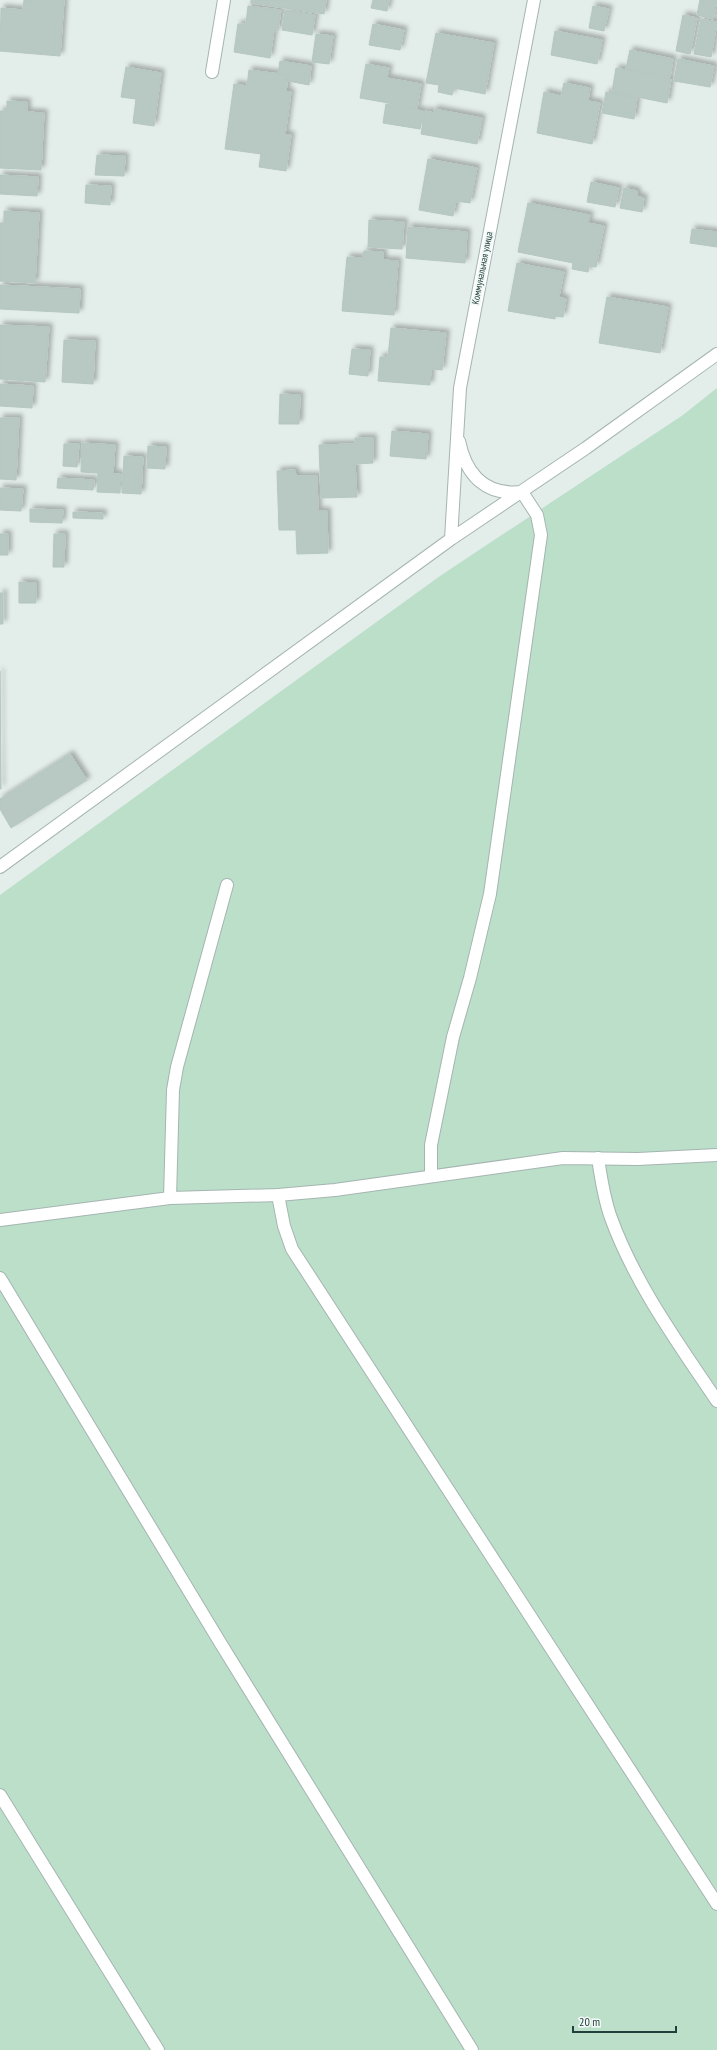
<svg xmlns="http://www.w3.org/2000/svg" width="717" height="2050" viewBox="0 0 717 2050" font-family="'PT Sans Narrow',sans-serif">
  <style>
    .green { fill: #bbdfc9 }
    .building { fill: #b8c8c3; stroke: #b5c7c2; filter: url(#shadow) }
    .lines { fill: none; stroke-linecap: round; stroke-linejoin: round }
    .lane-casing { stroke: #a5b5b2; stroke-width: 14 }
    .street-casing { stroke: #a5b5b2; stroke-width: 14 }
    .lane { stroke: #fff; stroke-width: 12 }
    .street { stroke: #fff; stroke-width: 12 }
    .labels { text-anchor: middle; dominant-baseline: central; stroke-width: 3.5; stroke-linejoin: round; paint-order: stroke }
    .street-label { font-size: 10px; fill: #223f3b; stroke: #f3f9f7 }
  </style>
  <defs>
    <filter id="shadow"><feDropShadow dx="3.5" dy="-3.5" stdDeviation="2" flood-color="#0004"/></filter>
  </defs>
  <rect width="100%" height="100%" fill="#e3edea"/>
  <path class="green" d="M717,388V2050H0V895L440,576L683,415Z"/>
  <path class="building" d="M24,0H64L60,56L0,51L1,8L23,10Z
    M251,0H326L324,14L251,3Z
    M373,0H389L387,11L371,8Z
    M700,0H717L713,19L697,15Z
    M248,6L281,10L278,31L274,30L270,58L234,52L238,24H246Z
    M593,6L609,9L604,31L589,28Z
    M285,10L315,15L312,35L282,30Z
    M683,15L697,18L690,54L676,51Z
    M701,19L717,22L711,57L694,54Z
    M373,24L404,30L400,50L369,45Z
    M555,31L602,40L597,64L551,55Z
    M436,33L494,43L485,94L454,88L452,95L438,92L439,85L426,83Z
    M316,34L333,36L329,64L312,62Z
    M630,50L673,59L670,77L626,69Z
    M678,59L714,66L710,87L674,81Z
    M280,61L311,66L309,85L288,81V75L278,74Z
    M366,64L389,68L387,78L421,84L417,108L360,98Z
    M126,67L161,73L154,126L133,123L136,99L121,97Z
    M616,68L671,79L667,103L612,92Z
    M249,70L288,75L286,92H291L285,135H291L286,171L259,167L261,154L225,149L234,84L247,86Z
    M564,83L590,88L588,101L600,103L592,144L537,133L544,92L561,96Z
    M606,92L637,98L634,119L602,113Z
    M7,101L27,102V112L44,113L41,170L0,168V111H7Z
    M386,104L423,111L420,129L383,123Z
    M434,109L482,118L477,144L421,134L425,111L434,113Z
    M97,155L125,156L124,176L95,175Z
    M428,159L477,168L470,203L456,201L453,216L419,210Z
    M0,175L38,177L37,196L0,194Z
    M591,182L619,188L615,207L587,202Z
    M86,185L111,186L110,205L85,203Z
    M624,188L637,191V196L644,198L642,212L620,208Z
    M528,203L590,215L588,223L604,226L596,267L589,266L588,272L572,269L573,263L518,252Z
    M4,211L39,213L35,283L0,281V223H4Z
    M369,220L404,222L402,249L368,247Z
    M408,227L467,232L465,263L406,258Z
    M692,229L717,232V247L690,243Z
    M364,251L383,252V260L398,261L394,315L342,311L347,257L363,258Z
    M517,263L564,272L559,297L566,299L563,317L555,316V319L508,311Z
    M0,285L80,289L79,313L0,309Z
    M607,297L668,307L660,353L599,343Z
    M0,325L49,327L45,382L0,379Z
    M391,328L446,333L442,370L431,369L430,385L378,381L380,357H388Z
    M64,340L95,341L93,384L62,382Z
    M352,349L370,350L368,376L349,374Z
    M0,384L33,386L32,408L0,406Z
    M280,394L300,395L299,424H279Z
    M0,418H19L16,480L0,479Z
    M392,431L428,434L426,459L390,456Z
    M355,438H373V463L355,464L357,497L321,498L319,445L355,444Z
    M82,443L115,445L113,474H121L120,493L97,492L98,473L81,472Z
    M64,444H79L77,467L63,466Z
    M148,446L166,447L165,469L147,468Z
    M124,456L143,457L141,494L122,493Z
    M295,470L296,476H317L318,511H327L328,553L297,554L296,530H279L277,471Z
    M58,478L94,480L93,490L57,488Z
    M0,488L23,489L21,511L0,510Z
    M30,509L63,510L62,523L30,522Z
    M73,512L103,513V519L73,518Z
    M0,534H8V555H0Z
    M54,534H65L64,567H53Z
    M19,582L36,583V603H19Z
    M0,593H3V624H0Z
    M0,671L1,789H0Z
    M70,754L87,780L11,828L0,809V799Z"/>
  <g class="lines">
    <g class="lane-casing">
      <path id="lane" d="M212,72L224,0
        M598,1158C601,1179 604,1199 611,1218C635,1284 678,1343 717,1401
        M431,1175V1145L453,1037L470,978L490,894L541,535L537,515L522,492
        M278,1195L284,1226L292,1249L717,1904
        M170,1198L173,1090L177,1067L227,885
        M0,1795L158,2050"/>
    </g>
    <g class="street-casing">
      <path id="street" d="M459,441C466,475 485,496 522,492
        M451,539L460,388L534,0
        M0,867L451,539L586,448L717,354
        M0,1220L170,1198L278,1195L335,1190L563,1158L638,1159L717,1155
        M0,1278L221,1644L472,2050"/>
    </g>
    <use href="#lane" class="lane"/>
    <use href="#street" class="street"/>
  </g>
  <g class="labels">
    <g class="street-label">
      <text transform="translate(482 268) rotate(-79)">Коммунальная улица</text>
    </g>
  </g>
  <path d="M573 2026v6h103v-6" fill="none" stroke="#223f3b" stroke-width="2"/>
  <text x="579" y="2026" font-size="12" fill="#223f3b" stroke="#f3f9f7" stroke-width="3" paint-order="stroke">20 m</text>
</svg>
